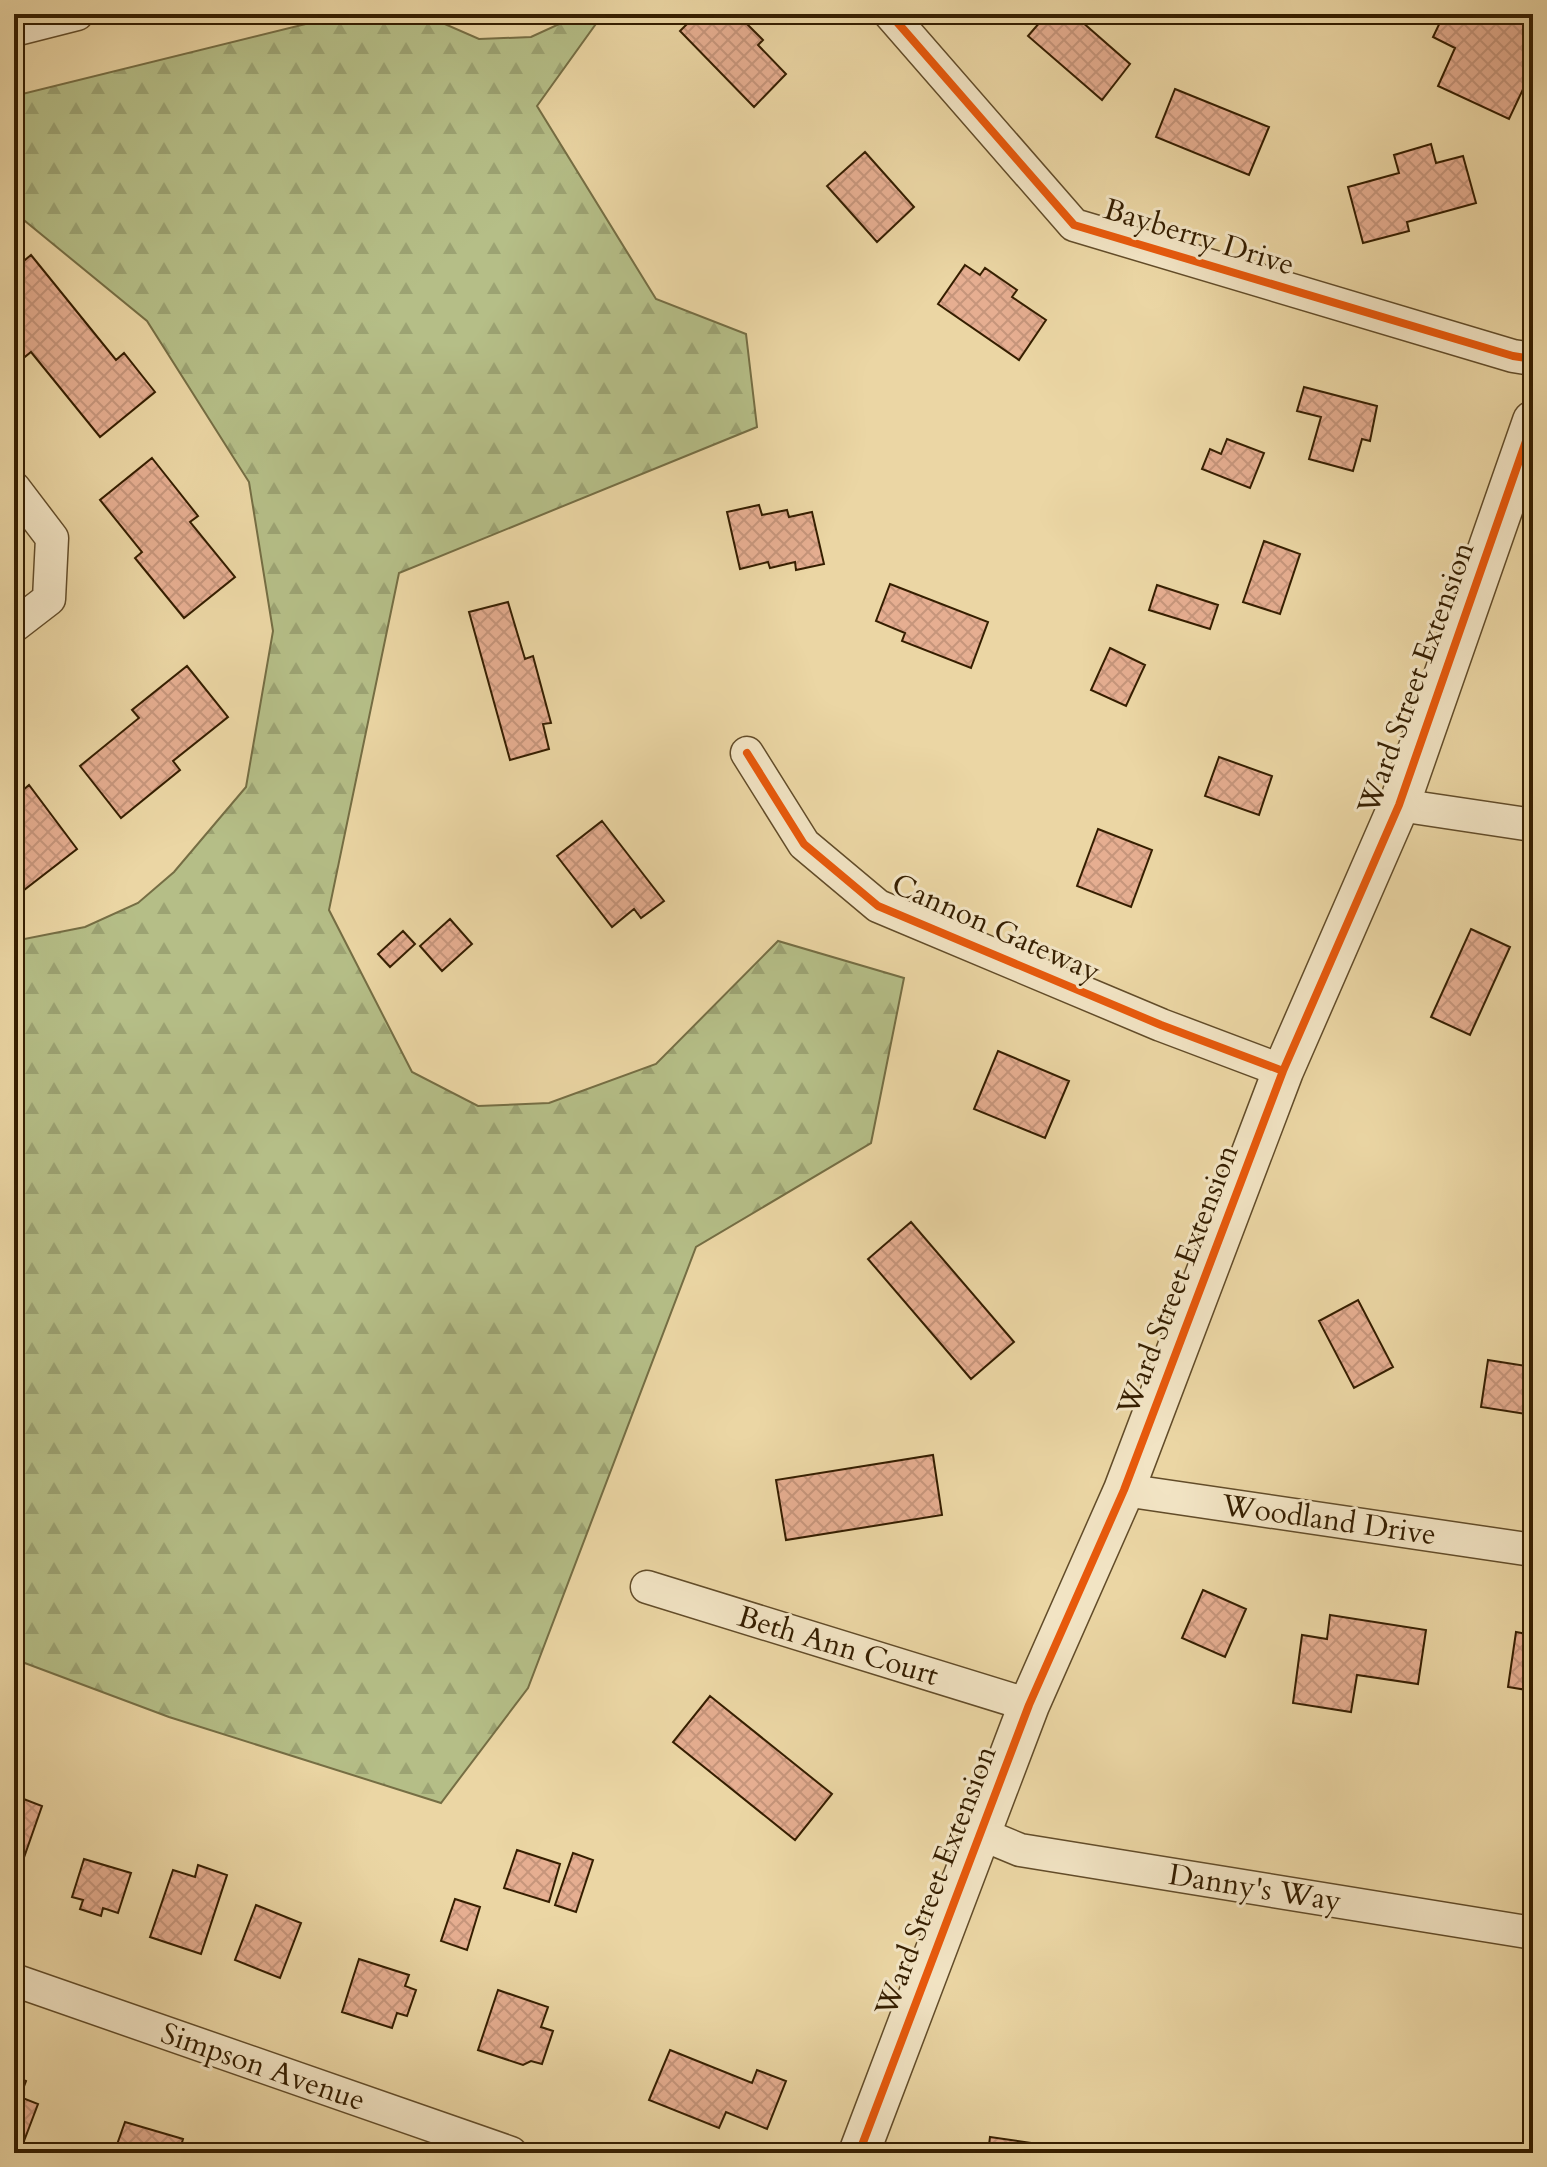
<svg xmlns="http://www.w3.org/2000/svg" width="1547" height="2167" viewBox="0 0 1547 2167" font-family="Cardo,serif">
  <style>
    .forest { fill: url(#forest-firs); stroke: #756e44; stroke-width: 2 }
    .building { fill: url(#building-cross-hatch); stroke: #351e00; stroke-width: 2 }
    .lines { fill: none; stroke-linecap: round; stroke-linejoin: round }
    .minor-casing { stroke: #624c29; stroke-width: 35 }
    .tertiary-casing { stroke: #624c29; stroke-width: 43 }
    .minor { stroke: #f2e4c4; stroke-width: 32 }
    .tertiary { stroke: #f2e4c4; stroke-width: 40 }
    .cycleway-casing { stroke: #f2e4c4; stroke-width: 13 }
    .cycleway { stroke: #e8590c; stroke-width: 8 }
    .labels { text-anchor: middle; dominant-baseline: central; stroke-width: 6; stroke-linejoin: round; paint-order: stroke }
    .street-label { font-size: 30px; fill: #351e00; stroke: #f2e4c4 }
  </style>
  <defs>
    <pattern id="forest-firs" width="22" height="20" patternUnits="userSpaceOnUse" patternTransform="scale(2)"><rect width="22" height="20" fill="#b5be87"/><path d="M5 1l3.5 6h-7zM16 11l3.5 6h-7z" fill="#9ca373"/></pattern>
    <pattern id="building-cross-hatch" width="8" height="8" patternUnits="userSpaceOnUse" patternTransform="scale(2)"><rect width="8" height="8" fill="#e6ae91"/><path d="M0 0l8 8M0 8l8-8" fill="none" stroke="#c6957b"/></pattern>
  </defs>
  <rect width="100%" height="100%" fill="#ebd6a4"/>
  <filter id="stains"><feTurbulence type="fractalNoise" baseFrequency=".0025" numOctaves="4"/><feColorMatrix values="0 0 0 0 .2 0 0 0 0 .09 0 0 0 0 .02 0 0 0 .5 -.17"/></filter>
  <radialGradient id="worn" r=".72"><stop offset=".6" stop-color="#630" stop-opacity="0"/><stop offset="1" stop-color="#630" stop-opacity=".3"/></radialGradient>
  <path class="forest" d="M321,14H422L479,39L531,37L581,14H603L537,106L656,299L746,334L757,427L399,573L329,910L412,1072L478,1106L549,1103L656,1064L778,941L904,978L871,1143L696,1247L528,1688L441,1803L169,1717L14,1659V941L85,927L138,903L174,872L246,787L273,631L249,482L147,321L14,212V96L322,20Z"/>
  <path class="building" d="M697,14H737L763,40L758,45L786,74L754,107L680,31Z
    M1047,14H1073L1130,64L1102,100L1028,36Z
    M1444,14H1533V68L1509,119L1438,86L1455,48L1433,37Z
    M1175,89L1269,127L1249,175L1156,137Z
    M1431,144L1436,163L1463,156L1476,203L1407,222L1409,231L1363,243L1348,187L1399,173L1394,155Z
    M865,152L914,207L877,242L827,186Z
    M31,255L116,360L124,353L155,392L100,437L31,352L21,360L14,351V269Z
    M965,265L980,275L985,268L1017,290L1012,297L1046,320L1019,360L938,304Z
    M1304,387L1377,406L1370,441L1362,439L1353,471L1309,459L1321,417L1297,411Z
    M1227,439L1264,453L1250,488L1202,469L1210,449L1221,454Z
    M152,458L198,516L190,522L235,577L184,618L135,558L142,552L100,500Z
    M759,505L762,515L787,510L789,517L812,512L824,564L796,570L795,562L770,568L768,562L740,569L727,512Z
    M1264,541L1300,554L1280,614L1243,602Z
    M890,584L988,622L971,668L902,641L905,633L876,621Z
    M1157,585L1218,605L1210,629L1149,610Z
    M508,602L525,659L533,656L551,723L543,724L549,749L510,760L469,612Z
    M1110,648L1145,665L1126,706L1091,690Z
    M187,666L228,717L173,761L180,770L121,818L80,766L139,718L132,710Z
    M1219,757L1272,776L1259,815L1205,796Z
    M14,781L22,791L29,785L77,849L24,890L14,877Z
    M602,821L664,901L641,918L634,909L612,927L557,856Z
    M1098,829L1152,850L1131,907L1077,886Z
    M450,919L472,944L442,971L420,946Z
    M1471,929L1510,947L1470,1035L1431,1017Z
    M403,931L415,944L390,967L378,954Z
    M998,1051L1069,1081L1045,1138L974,1109Z
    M911,1222L1014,1342L971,1379L868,1259Z
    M1358,1300L1393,1367L1354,1388L1319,1321Z
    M1488,1360L1533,1367V1415L1481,1407Z
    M933,1455L942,1515L786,1540L776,1480Z
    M1203,1590L1246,1609L1225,1657L1182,1638Z
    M1330,1615L1426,1630L1418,1684L1357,1675L1351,1712L1293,1703L1302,1635L1327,1639Z
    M1516,1632L1533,1635V1691L1508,1687Z
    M710,1696L832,1794L795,1840L673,1742Z
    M21,1798L42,1806L14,1886V1820Z
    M517,1850L560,1864L549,1902L504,1888Z
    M573,1853L593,1860L576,1912L555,1905Z
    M84,1859L131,1873L118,1913L103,1908L101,1916L80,1909L83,1900L72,1897Z
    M198,1865L227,1875L201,1954L150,1937L173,1870L195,1877Z
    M455,1899L480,1907L467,1950L441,1941Z
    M256,1905L301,1923L280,1978L235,1960Z
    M359,1959L409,1975L405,1986L416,1990L407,2016L397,2013L392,2028L342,2012Z
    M498,1990L548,2007L541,2027L553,2031L542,2064L531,2061L523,2065L478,2050Z
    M670,2050L752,2083L757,2070L786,2081L767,2129L726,2112L719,2128L649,2100Z
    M14,2076L26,2081L20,2097L38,2104L24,2141L14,2137Z
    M125,2122L183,2139L179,2153H114Z
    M990,2137L1066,2148V2153H988Z"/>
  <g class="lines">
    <g class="minor-casing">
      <path id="minor" d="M890,14L1074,225L1513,356L1533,359
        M14,30L77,14
        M14,488L52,538L49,599L14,626
        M747,753L804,844L878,906L1161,1025L1283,1071
        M1399,805L1533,825
        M1124,1490L1533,1550
        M647,1587L1029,1705
        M979,1833L1020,1850L1533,1933
        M14,1980L511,2153"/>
    </g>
    <g class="tertiary-casing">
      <path id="tertiary" d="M859,2153L1029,1705L1124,1490L1283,1071L1399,805L1533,421"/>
    </g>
    <use href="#minor" class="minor"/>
    <use href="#tertiary" class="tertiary"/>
    <g class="cycleway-casing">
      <path id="cycleway" d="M890,14L1074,225L1513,356L1533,359
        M747,753L804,844L878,906L1161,1025L1283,1071
        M859,2153L1029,1705L1124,1490L1283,1071L1399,805L1533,421"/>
    </g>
    <use href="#cycleway" class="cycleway"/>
  </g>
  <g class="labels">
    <g class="street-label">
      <text transform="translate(1199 237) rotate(17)">Bayberry Drive</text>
      <text transform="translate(1416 678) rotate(-70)">Ward Street Extension</text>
      <text transform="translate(996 928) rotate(24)">Cannon Gateway</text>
      <text transform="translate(1178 1280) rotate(-69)">Ward Street Extension</text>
      <text transform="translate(1329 1520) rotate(8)">Woodland Drive</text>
      <text transform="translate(838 1646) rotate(17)">Beth Ann Court</text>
      <text transform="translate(936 1881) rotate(-69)">Ward Street Extension</text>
      <text transform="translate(1255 1888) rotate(9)">Danny's Way</text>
      <text transform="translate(263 2067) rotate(19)">Simpson Avenue</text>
    </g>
  </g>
  <rect width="1547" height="2167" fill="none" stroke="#ebd6a4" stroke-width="48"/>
  <rect x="16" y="16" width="1515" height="2135" fill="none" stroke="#351e00" stroke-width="4"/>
  <rect x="24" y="24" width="1499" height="2119" fill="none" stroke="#351e00" stroke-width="2"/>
  <rect width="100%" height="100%" filter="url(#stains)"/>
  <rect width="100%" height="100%" fill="url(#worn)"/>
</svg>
